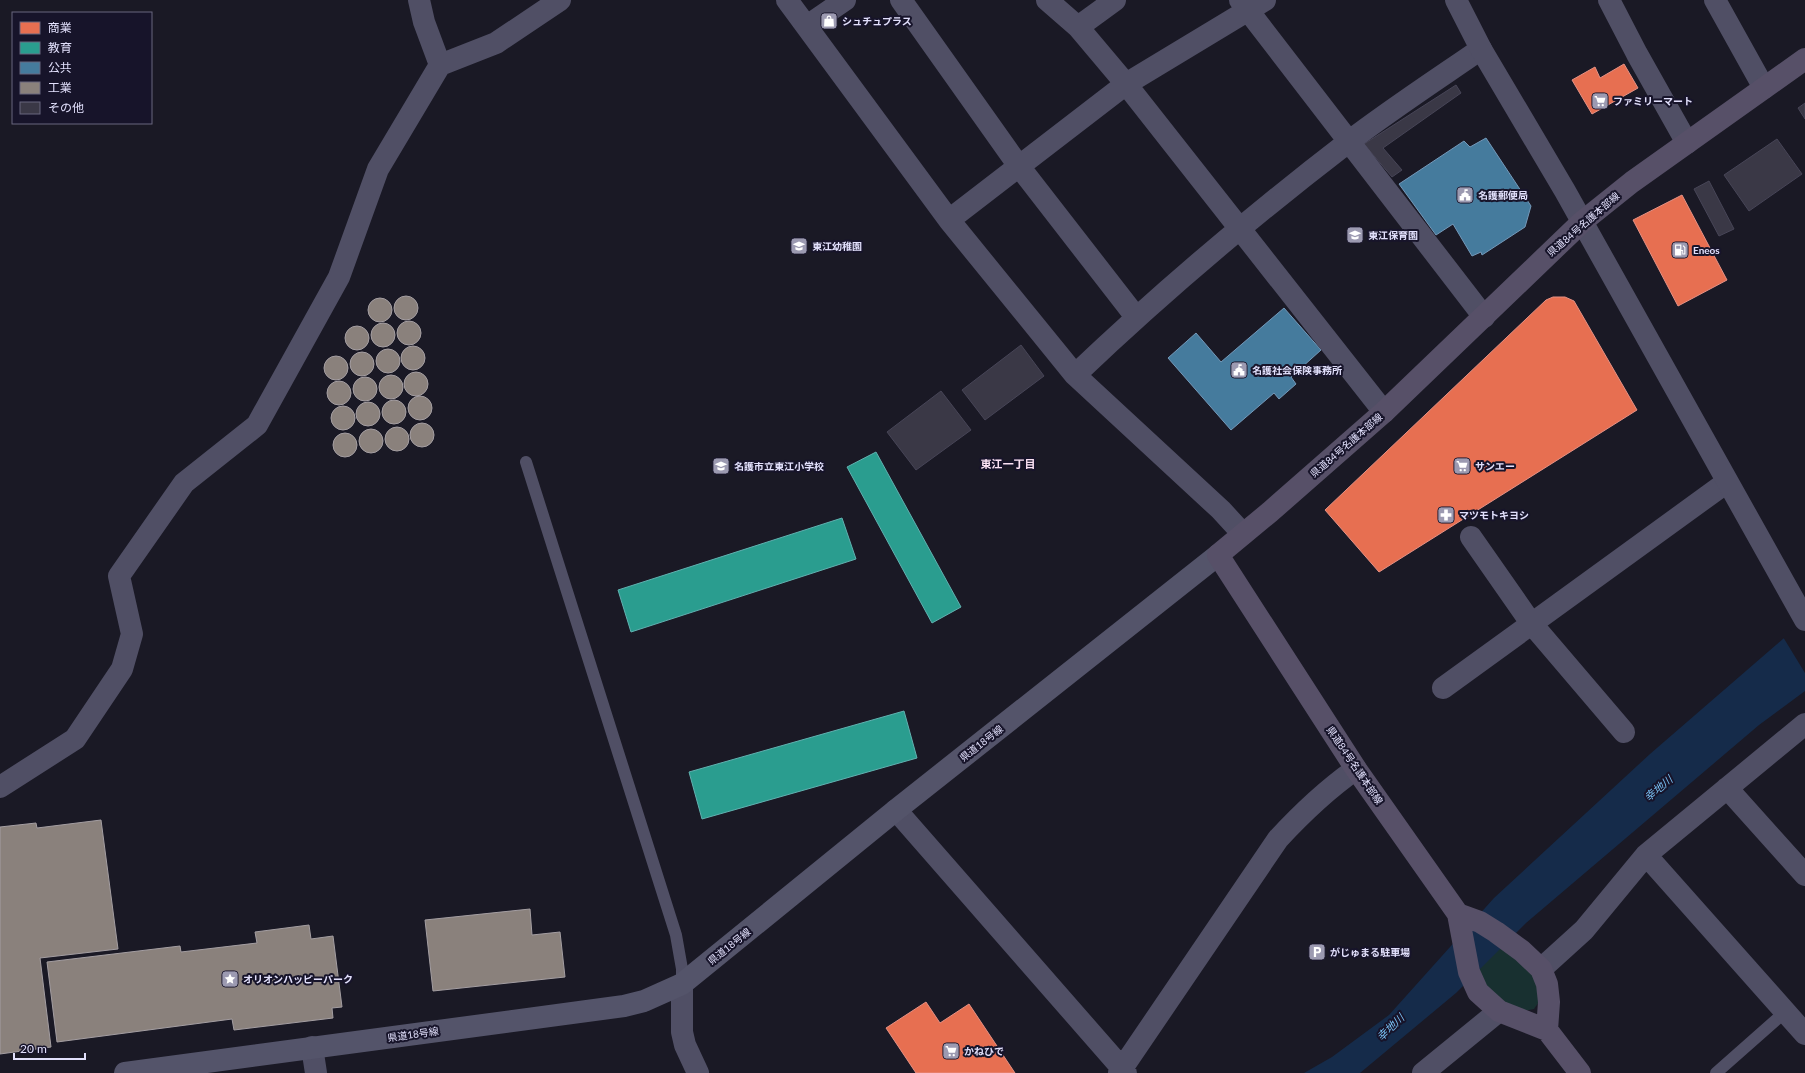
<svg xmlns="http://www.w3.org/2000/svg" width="1805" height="1073" viewBox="0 0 1805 1073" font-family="Lato,'Noto Sans JP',sans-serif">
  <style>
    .green { fill: #183030 }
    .water { fill: #152b4a }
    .pier { fill: #1a1925 }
    .shops { fill: #e76f51; stroke: #e69184 }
    .schools { fill: #2a9d8f; stroke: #61b1b0 }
    .public { fill: #457b9d; stroke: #7499ba }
    .industry { fill: #8a817c; stroke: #a49ea2 }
    .building { fill: #3a3846; stroke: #474557 }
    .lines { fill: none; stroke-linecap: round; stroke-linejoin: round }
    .service { stroke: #504f65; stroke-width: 12 }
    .minor { stroke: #504f65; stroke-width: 22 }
    .tertiary { stroke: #504f65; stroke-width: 22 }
    .secondary { stroke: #54546a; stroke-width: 22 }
    .primary { stroke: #575068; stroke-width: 22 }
    .labels { text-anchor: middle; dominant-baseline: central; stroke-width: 4; stroke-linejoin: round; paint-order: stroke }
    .poi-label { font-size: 10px; font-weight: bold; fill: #e2e0fc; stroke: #17142a; text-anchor: start }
    .street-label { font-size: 10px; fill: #e2e0fc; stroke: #17142a }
    .neighbourhood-label { font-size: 11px; font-weight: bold; fill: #fce2f4; stroke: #17142a }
    .water-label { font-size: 11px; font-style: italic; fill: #78bff2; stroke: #17142a }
  </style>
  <rect width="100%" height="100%" fill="#1a1925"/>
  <path class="green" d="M1497,942L1531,967L1541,999L1534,1009L1524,1011L1513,1008L1486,988L1476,967Z"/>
  <path class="water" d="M1805,620V691L1759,725L1526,923L1456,993L1360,1073H1304L1332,1057L1389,1015L1494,898L1650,754Z"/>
  <path class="pier" d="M1805,618V673L1783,637Z"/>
  <path class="shops" d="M1624,64L1638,88L1592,114L1572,80L1595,67L1600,78Z
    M1682,195L1727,280L1678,306L1633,220Z
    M1553,297H1565L1574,301L1637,410L1379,572L1325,510L1546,300Z
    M926,1002L940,1023L969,1004L1015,1073H916L886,1028Z"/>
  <path class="schools" d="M876,452L961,607L932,623L847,467Z
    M842,518L856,559L631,632L618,590Z
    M904,711L917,758L702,819L689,772Z"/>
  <path class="public" d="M1486,138L1531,206L1525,227L1482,255L1481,252L1472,256L1453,224L1436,235L1399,184L1464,141L1470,147Z
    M1284,308L1321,350L1291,377L1296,384L1279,399L1274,393L1231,430L1168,358L1196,333L1221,362Z"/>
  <path class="industry" d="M394 308a12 12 0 1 1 24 0a12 12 0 1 1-24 0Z
    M368 310a12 12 0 1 1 24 0a12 12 0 1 1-24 0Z
    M397 333a12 12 0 1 1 24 0a12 12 0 1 1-24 0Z
    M371 335a12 12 0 1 1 24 0a12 12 0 1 1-24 0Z
    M345 338a12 12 0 1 1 24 0a12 12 0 1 1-24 0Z
    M401 358a12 12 0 1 1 24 0a12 12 0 1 1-24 0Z
    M376 361a12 12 0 1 1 24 0a12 12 0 1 1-24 0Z
    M350 364a12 12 0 1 1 24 0a12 12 0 1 1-24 0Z
    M324 368a12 12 0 1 1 24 0a12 12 0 1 1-24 0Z
    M404 384a12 12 0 1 1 24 0a12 12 0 1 1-24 0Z
    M379 387a12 12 0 1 1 24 0a12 12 0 1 1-24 0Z
    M353 389a12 12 0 1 1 24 0a12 12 0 1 1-24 0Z
    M327 393a12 12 0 1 1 24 0a12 12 0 1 1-24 0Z
    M408 408a12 12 0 1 1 24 0a12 12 0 1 1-24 0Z
    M382 412a12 12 0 1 1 24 0a12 12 0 1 1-24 0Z
    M356 414a12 12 0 1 1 24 0a12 12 0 1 1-24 0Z
    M331 418a12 12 0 1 1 24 0a12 12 0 1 1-24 0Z
    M410 435a12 12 0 1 1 24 0a12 12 0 1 1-24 0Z
    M385 439a12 12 0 1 1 24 0a12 12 0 1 1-24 0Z
    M359 441a12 12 0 1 1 24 0a12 12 0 1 1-24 0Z
    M333 445a12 12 0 1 1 24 0a12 12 0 1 1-24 0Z
    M101,820L118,949L40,958L51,1047L0,1054V827L36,823L37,828Z
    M530,909L532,935L560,932L565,977L433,991L425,920Z
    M309,925L311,939L333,936L342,1007L332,1008L333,1018L234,1030L232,1019L57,1042L47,962L180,946L181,952L257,943L255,932Z"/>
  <path class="building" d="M1456,85L1461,93L1383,148L1402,170L1392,177L1364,144Z
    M1805,103V119L1798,108Z
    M1777,139L1802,174L1749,211L1724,175Z
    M1709,181L1734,229L1719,236L1694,189Z
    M1021,345L1044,376L985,420L962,390Z
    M941,391L971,430L916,470L887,432Z"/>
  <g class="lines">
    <path class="service" d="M526,462L676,935L682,969V984
      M1716,1073L1785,1012"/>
    <path class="minor" d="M419,0L424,22L440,65
      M787,0L949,220L1075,375L1221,510L1243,534
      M901,0L1018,165L1136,317
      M1047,0L1078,27L1126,84L1384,412
      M1240,0L1484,317
      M1609,0L1637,54L1687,143
      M1715,0L1764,88
      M807,26L845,0
      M1078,27L1115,0
      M949,220L1126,84L1265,0
      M1075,375C1161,293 1252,216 1347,143C1390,110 1436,80 1481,49
      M1471,537L1531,623L1624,732
      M1443,688L1727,482
      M0,787L75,739L122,669L132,634L119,576L184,483L257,425L339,277L378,169L440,65L496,43L560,0
      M1727,788L1805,875
      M896,810L1126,1073
      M1646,855L1805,1034
      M1541,969L1584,930L1646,855L1805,724
      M312,1047L316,1073
      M1119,1073L1278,839C1303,812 1326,790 1356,769
      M1423,1073L1499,1011"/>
    <path class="tertiary" d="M1456,0L1481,49L1565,191L1805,620
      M682,984V1032L685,1045L698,1073"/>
    <path class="secondary" d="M125,1073L624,1006L644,1001L682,984L896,810L1218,555"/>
    <path class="primary" d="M1458,914L1480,922L1496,932L1522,951L1541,969L1547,984L1549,1002L1547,1030
      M1580,1073L1547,1030L1499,1011L1478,992L1469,972L1458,914L1356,769L1218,555L1270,512L1384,412L1582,222L1632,182L1805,59"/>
  </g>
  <defs>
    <g id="shop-square" transform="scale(0.9)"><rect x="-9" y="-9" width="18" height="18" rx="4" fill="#9c9ab1" stroke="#17142a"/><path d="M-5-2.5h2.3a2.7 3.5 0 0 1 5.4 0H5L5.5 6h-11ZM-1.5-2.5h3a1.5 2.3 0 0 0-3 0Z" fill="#fff"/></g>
    <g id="supermarket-square" transform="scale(0.9)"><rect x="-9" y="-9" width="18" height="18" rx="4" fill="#9c9ab1" stroke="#17142a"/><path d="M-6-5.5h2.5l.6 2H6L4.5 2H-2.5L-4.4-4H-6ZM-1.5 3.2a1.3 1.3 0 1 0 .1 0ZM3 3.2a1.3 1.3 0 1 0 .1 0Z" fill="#fff"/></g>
    <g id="civic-square" transform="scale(0.9)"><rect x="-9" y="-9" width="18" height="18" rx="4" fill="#9c9ab1" stroke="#17142a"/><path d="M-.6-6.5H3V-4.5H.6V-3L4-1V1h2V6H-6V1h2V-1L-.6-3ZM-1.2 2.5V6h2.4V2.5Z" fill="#fff"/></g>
    <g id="school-square" transform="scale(0.9)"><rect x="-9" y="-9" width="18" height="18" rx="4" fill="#9c9ab1" stroke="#17142a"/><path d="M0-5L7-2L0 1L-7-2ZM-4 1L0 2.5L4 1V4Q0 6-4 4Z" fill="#fff"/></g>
    <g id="fuel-square" transform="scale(0.9)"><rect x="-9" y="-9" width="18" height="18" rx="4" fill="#9c9ab1" stroke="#17142a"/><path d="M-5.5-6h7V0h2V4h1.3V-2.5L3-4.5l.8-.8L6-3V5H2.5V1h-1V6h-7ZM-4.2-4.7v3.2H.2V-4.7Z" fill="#fff"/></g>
    <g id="pharmacy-square" transform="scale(0.9)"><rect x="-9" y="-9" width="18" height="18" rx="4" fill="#9c9ab1" stroke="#17142a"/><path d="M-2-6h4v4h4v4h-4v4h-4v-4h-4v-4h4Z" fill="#fff"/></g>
    <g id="parking-square" transform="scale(0.9)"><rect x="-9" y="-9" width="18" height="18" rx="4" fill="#9c9ab1" stroke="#17142a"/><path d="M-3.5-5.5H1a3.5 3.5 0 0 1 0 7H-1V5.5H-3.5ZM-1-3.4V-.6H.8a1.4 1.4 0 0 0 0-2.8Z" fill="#fff"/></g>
    <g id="sight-square" transform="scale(0.9)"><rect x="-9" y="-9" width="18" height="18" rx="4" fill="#9c9ab1" stroke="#17142a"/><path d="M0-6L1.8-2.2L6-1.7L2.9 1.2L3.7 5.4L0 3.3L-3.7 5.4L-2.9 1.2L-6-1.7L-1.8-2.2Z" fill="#fff"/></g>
  </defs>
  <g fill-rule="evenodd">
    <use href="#shop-square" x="829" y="21"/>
    <use href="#supermarket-square" x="1600" y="101"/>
    <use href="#civic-square" x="1465" y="195"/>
    <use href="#school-square" x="1355" y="235"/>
    <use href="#school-square" x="799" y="246"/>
    <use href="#fuel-square" x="1680" y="250"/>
    <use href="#civic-square" x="1239" y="370"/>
    <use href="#school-square" x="721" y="466"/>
    <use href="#supermarket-square" x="1462" y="466"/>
    <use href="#pharmacy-square" x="1446" y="515"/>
    <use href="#parking-square" x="1317" y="952"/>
    <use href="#sight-square" x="230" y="979"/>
    <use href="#supermarket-square" x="951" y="1051"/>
  </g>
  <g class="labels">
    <g class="poi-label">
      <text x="842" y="21">シュチュプラス</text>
      <text x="1613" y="101">ファミリーマート</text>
      <text x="1478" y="195">名護郵便局</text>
      <text x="1368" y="235">東江保育園</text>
      <text x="812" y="246">東江幼稚園</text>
      <text x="1693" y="250">Eneos</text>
      <text x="1252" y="370">名護社会保険事務所</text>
      <text x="734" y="466">名護市立東江小学校</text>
      <text x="1475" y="466">サンエー</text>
      <text x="1459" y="515">マツモトキヨシ</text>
      <text x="1330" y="952">がじゅまる駐車場</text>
      <text x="243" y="979">オリオンハッピーパーク</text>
      <text x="964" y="1051">かねひで</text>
    </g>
    <g class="street-label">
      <text transform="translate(1583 224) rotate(-41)">県道84号名護本部線</text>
      <text transform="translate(1346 445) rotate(-41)">県道84号名護本部線</text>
      <text transform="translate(981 743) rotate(-38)">県道18号線</text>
      <text transform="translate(1355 765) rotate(56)">県道84号名護本部線</text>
      <text transform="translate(729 946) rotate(-39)">県道18号線</text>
      <text transform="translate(413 1034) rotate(-8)">県道18号線</text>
    </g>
    <g class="neighbourhood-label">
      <text x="1008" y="463">東江一丁目</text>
    </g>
    <g class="water-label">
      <text transform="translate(1658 788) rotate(-40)">幸地川</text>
      <text transform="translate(1390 1027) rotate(-44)">幸地川</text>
    </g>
  </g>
  <rect x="12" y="12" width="140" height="112" fill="#17142a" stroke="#68667e"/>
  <rect x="20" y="22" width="20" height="12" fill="#e76f51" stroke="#68667e"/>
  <text x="48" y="32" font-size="12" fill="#e2e0fc">商業</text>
  <rect x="20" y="42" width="20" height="12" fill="#2a9d8f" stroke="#68667e"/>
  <text x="48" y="52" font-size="12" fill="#e2e0fc">教育</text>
  <rect x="20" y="62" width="20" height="12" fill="#457b9d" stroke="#68667e"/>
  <text x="48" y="72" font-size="12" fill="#e2e0fc">公共</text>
  <rect x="20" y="82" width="20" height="12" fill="#8a817c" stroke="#68667e"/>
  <text x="48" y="92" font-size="12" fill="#e2e0fc">工業</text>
  <rect x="20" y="102" width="20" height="12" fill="#3a3846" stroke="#68667e"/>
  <text x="48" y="112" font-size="12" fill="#e2e0fc">その他</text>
  <path d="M14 1053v6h71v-6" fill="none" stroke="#e2e0fc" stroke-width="2"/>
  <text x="20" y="1053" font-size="12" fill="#e2e0fc" stroke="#17142a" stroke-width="3" paint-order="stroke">20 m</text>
</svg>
